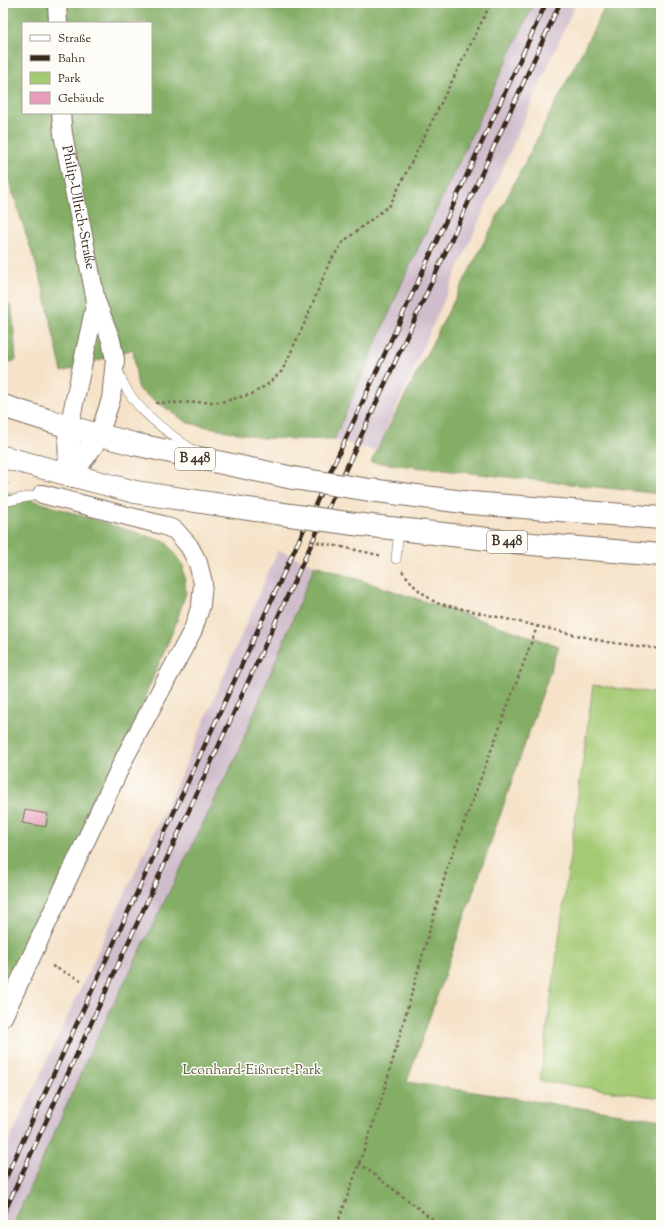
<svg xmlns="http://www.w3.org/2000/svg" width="664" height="1228" viewBox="0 0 664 1228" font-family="'Sorts Mill Goudy',serif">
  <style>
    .industrial { fill: #d0bdcc }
    .green { fill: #a5ca74; stroke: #707a49 }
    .forest { fill: #84ae66; stroke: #606c42; fill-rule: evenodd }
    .building { fill: #e89bbb }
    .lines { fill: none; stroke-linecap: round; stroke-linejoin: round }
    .lane-casing { stroke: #7c6a5a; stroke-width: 10 }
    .street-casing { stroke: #7c6a5a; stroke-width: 20 }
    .primary-casing { stroke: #7c6a5a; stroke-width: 24 }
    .path { stroke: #7c6a5a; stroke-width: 2.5; stroke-dasharray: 3 3; stroke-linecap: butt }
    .lane { stroke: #fff; stroke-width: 9 }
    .street { stroke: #fff; stroke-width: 18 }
    .primary { stroke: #fff; stroke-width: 22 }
    .rail-casing { stroke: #3b2a1e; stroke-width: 4.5 }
    .rail { stroke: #fdfcf7; stroke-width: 3; stroke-dasharray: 9; stroke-linecap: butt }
    .primary-bridge-casing { stroke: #7c6a5a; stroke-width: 24; stroke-linecap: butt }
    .path-bridge { stroke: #7c6a5a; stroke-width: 2.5; stroke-dasharray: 3 3; stroke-linecap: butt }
    .primary-bridge { stroke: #fff; stroke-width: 22 }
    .labels { text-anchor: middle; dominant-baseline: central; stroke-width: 3; stroke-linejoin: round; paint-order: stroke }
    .shield { fill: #fdfcf7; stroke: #75695f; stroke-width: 1 }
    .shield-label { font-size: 13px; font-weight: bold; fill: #3b2a1e }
    .street-label { font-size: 14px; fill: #3b2a1e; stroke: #fdfcf7 }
    .park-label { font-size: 14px; fill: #5b5a38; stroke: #fdfcf7 }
  </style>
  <rect width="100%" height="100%" fill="#fdfcf7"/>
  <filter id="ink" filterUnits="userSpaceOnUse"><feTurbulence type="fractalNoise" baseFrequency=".025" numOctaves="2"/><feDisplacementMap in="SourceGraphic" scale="8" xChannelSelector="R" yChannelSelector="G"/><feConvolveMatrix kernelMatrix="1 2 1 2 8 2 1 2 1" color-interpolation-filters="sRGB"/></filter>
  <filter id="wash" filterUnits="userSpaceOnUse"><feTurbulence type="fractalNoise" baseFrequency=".012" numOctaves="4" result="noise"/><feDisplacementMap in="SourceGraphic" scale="16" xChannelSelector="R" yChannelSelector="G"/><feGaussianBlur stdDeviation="0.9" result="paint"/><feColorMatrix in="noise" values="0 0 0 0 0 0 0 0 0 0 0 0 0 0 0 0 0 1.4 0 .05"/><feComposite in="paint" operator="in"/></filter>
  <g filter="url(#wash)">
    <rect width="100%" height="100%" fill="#f5e2c8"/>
    <path class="industrial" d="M534,3H576L377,451L334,440L405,276Z
      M278,550L315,565L236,757L93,1046L12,1225H3V1154L184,768Z"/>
    <path class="green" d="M593,685L661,694V1098L540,1081Z"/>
    <path class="forest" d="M3,3H534L405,276L334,440L263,438L188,423L138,389L133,349L62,372L43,287L3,162ZM23,23H151V113H23Z
      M607,3H661V494L371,462Z
      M3,295L12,309L16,360L3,365Z
      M3,491L166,542L183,566L186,592L175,626L3,1029Z
      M315,565L559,646L407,1082L661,1120V1225H13L93,1046L236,757Z"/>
    <g id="blocks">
      <path class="building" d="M25,810L48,814L46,827L22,823Z"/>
    </g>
  </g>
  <g filter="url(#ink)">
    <use href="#blocks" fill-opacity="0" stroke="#7c6a5a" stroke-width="1"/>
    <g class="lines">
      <g class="lane-casing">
        <path id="lane" d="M118,370C128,405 163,429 191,449
          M3,502L42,494
          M396,559L399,529"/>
      </g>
      <g class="street-casing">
        <g id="street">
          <path d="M57,3L58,23"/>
          <path id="s1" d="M61,113L63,134L96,301L111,340L115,360L111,399L99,435"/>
          <path d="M69,427L96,301"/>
          <path d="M3,1017L126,755L193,630L201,605L203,583L198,563L189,546L175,530L162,525L42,494"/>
        </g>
      </g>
      <g class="primary-casing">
        <path id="primary" d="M3,406L69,427L134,444L293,478
          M69,427L70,476
          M3,457L135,492L276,513
          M70,476L99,435
          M370,490L471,503L661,518
          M354,524L532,544L661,555"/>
      </g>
      <path class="path" d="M156,403L221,402L252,394L268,384L282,371L306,320L329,263L344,241L390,205L491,3
        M3,482L9,484
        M342,547L383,556
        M402,571L416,588L436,603L607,642L661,649
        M52,966L81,980
        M359,1163L440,1225
        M337,1225L380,1105L447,869L537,627"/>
      <use href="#lane" class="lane"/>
      <use href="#street" class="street"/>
      <use href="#primary" class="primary"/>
      <g class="rail-casing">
        <path id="rail" d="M3,1184L546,3
          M3,1215L560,3"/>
      </g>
      <use href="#rail" class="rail"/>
      <g class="primary-bridge-casing">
        <path id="primary-bridge" d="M293,478L370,490
          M276,513L354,524"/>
      </g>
      <path class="path-bridge" d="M311,541L342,547"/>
      <use href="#primary-bridge" class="primary-bridge"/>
    </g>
  </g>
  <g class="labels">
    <g class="shield">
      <rect x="175" y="448" width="40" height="22" rx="3"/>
      <rect x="487" y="531" width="40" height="22" rx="3"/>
    </g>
    <g class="shield-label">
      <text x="195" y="459">B 448</text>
      <text x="507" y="542">B 448</text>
    </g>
    <g class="street-label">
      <text stroke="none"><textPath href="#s1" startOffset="96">Philip-Ullrich-Straße</textPath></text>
    </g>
    <g class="park-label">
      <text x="252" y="1071">Leonhard-Eißnert-Park</text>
    </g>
  </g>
  <rect width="664" height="1228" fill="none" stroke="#fdfcf7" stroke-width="16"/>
  <rect x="22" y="22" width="130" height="92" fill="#fdfcf7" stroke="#afa8a0"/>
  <rect x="30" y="35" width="20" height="6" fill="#ffffff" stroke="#afa8a0"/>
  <text x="58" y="42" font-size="12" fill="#3b2a1e">Straße</text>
  <rect x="30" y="55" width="20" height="6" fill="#3b2a1e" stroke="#afa8a0"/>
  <text x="58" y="62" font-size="12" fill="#3b2a1e">Bahn</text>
  <rect x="30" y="72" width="20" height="12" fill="#a5ca74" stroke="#afa8a0"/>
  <text x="58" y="82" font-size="12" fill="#3b2a1e">Park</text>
  <rect x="30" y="92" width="20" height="12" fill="#e89bbb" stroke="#afa8a0"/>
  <text x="58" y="102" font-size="12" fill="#3b2a1e">Gebäude</text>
</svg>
